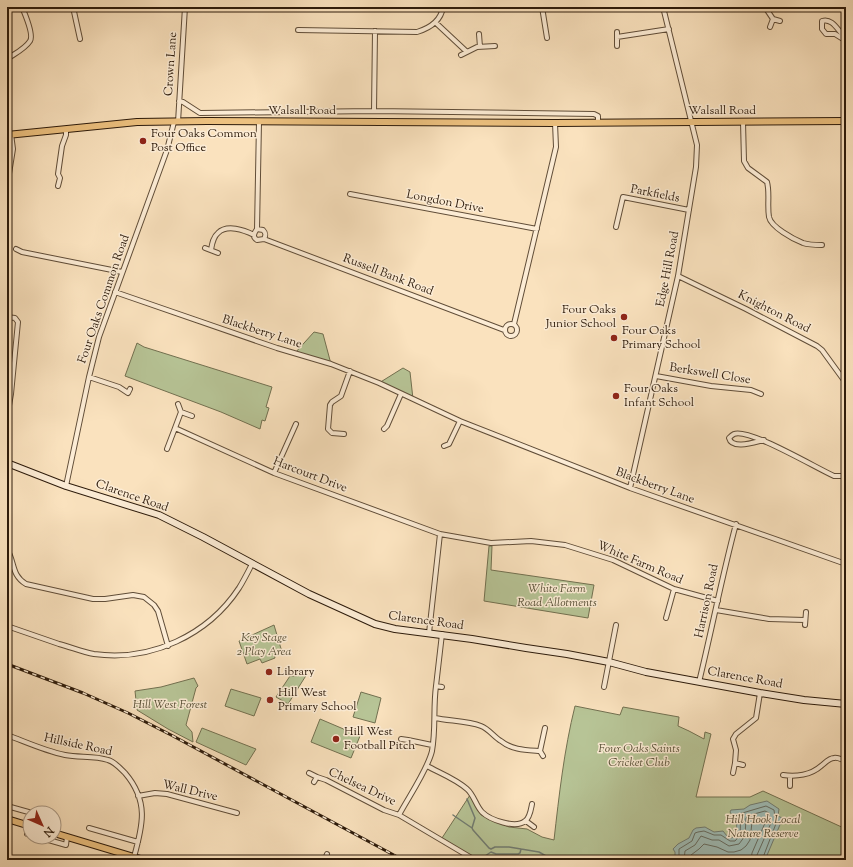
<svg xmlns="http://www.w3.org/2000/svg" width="853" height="867" viewBox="0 0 853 867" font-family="'Sorts Mill Goudy',serif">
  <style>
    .green { fill: #b7c496; stroke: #727050 }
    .water { fill: #9fbdb7; stroke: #717c72 }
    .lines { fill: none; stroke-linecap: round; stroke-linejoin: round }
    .shore { stroke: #666c61; stroke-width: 1 }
    .stream { stroke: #717c72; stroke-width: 1.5 }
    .street-casing { stroke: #604d38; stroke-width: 6 }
    .secondary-casing { stroke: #2d1b0b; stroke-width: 8 }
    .primary-casing { stroke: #2d1b0b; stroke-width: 8 }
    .street { stroke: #fcecd5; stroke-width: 4 }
    .secondary { stroke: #fcecd5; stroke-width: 6 }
    .primary { stroke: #edc17f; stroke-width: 6 }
    .rail-casing { stroke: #2d1b0b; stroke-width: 3 }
    .rail { stroke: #fcecd5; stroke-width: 1.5; stroke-dasharray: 4.5; stroke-linecap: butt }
    .poi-dot { fill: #8f2418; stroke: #fcecd5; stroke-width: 1.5 }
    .labels { text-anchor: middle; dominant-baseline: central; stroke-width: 3; stroke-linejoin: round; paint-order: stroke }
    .street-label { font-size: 12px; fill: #2d1b0b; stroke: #fcecd5 }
    .poi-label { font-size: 12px; fill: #2d1b0b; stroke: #fcecd5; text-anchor: start }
    .park-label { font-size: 12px; font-style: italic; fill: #564e35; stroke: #fcecd5 }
  </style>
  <rect width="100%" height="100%" fill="#fae2be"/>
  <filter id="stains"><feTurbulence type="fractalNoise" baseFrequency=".005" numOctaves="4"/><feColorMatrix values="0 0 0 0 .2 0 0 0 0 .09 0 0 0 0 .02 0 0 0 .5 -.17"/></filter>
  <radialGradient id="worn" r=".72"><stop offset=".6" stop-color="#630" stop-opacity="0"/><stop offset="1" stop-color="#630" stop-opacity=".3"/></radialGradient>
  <path class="green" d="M314,332L323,334L331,364L295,353Z
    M137,343L144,347L272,387L266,407L269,408L265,421L262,420L260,429L221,412L125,376Z
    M403,368L410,372L413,399L379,383Z
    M489,546H492L491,570L594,585L588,618L484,601Z
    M274,625L282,652L274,654L275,658L262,663L260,659L247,664L239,641Z
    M305,672L307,674L288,704L276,697L290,676H297V673Z
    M194,678L198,686L196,688L186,725L192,732L193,742L168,729L137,710L135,691L161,687Z
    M231,689L261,698L254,716L225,706Z
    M361,692L381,698L375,723L353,717Z
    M575,706L620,715L623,707L679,717L678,726L689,731L704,739L705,732L711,734L696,797H750L763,791L846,829V860H478L442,838L470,795L481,815L509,827L527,829L542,837L554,840C559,796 564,750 575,706Z
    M320,719L360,736L351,758L311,742Z
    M202,728L256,749L246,765L196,742Z"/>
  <path class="water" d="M767,801L779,809L778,816L782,818V820L765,860H675V852L673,849L678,844L689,838L693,830L696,828L705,827L714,832L723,831L727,836L731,838C738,836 736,827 737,822L730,812L731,810L744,809L750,805Z"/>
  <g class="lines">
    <path class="shore" d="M679,860V849L692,841L695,833L698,832L704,831L714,835H721L730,841H735C743,834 740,823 739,814L766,806L774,810L775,817L777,821L762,860
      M684,860L685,851L695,845L701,836L712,840H719L729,846L739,844L745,836L746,818L754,814L765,811L769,813L771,823L757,855V860
      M690,860L691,855L699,849L704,844L717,847L728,852H734L741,850L746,846L750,840L752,822L762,818L765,823L752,853L751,860"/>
    <path class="stream" d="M467,799L475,818L472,828L473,830L489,848L491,849L495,847H509L539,852L546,856L556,857L559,860
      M453,815L472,828
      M485,856L491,852L496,854H518L520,853L521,849"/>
    <g class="street-casing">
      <path id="street" d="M73,7L80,39
        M542,7L547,38
        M765,7L773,19L770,27
        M773,19L780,21
        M436,23L467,52L477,47L495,46
        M298,30L417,32C430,28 441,21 443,7
        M617,32V46
        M479,34L480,47
        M846,35H843C837,29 832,18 822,21V29L826,34H835L843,39H846
        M617,37L669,29
        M461,55L467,52
        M7,59C14,54 25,49 30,41C34,35 25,14 22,7
        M179,101L183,102L200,113L374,111L594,114L598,116V122
        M374,111L375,31
        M178,122L185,7
        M743,122L744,161L748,168L767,182C770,193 767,205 769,217C771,227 793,239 803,243C809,245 816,245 822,245
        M7,186L13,149L11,134
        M58,186L60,178L58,174L62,146L66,135V130
        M350,194L537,229
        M616,227L623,197L689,210
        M257,229L263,230C266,233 266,235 264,239L257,240C252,237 254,233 257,229L259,122
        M264,239L504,330
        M205,248L218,253
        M16,249L22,252L122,272
        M211,250C212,244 213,237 218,233C227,224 244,230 254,235
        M678,276L746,309L817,346L822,350L846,383
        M115,292L277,348L331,364L379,383L460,421L630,488L846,564
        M7,317L15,318L18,322L11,394L7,417
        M505 330a6 6 0 1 1 12 0a6 6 0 1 1-12 0Z
        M514,324L556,147L555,123
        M656,376L711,386L751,390L761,394
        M89,377L119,387L128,393L130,389
        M178,404L181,412L175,428L274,473L440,534
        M181,412L192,416
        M384,429L387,426L401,394
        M344,434L332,433L328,429L330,405L332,402L341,396L350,371
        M764,440C755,442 732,450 729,438C730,437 732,435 734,434C749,428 816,468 834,476H842L846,474
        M444,446L449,444L460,421
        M167,449L175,428
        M274,473L296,424
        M66,486L89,377L99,337L167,150L174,122
        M630,488L678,276L696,167L697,145L663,7
        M7,549C15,562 11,575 26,584L93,599H105L133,595L144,597L154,605L158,611L168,646
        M716,610L769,619L805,620
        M666,618L674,589
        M805,625L806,612
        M7,626C24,632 42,638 59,644C71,647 82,652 94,654C151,662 208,635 239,588C244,580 248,572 252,564
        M429,633L440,534L491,543L531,541L565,545L613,560L674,589L718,601
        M699,682C712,629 722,576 736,524
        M442,687L436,686L442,634
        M604,687L616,625
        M435,718C449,721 468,721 481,726C489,729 494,737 501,741C512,750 526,750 540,751
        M7,735C26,742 45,751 65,755C79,758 94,755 108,760C115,762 120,768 125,773C149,801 143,825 134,857
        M401,739L408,740L407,746
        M408,740L432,745
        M543,756L540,751L545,728
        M743,765L735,763L736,750L733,739L736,734L756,718L760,693
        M427,766C440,773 456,779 467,789C474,795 476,806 482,812C490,820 516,829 525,821C530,818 531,809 532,804
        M309,773L317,777L314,782
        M733,773L735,763
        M783,775C796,777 811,775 821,766C825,763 829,758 834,758C838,757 842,760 846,761
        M790,776V786
        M317,777L326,780L384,810L399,815L475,860
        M138,796L155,793L167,794L237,813
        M7,806L32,813
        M399,815C408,798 428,769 432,751C436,729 433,708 436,686
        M526,821L534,827
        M89,828L138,842
        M27,834L30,835
        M38,837L66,845L67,837
        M327,854L325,859L327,860"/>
    </g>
    <g class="secondary-casing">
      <path id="secondary" d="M7,463L66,486L159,515L203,537L309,594L375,624L395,629L472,639L526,648L567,654L609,662L646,672L760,693L804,700L846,704"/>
    </g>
    <g class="primary-casing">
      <path id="primary" d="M7,135L137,122L207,121L555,123L846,121
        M7,819L30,826
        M54,833L144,860"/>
    </g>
    <use href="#street" class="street"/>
    <use href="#secondary" class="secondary"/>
    <use href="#primary" class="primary"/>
    <g class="rail-casing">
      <path id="rail" d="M7,664L83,693L128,713L173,736L403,860"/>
    </g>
    <use href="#rail" class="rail"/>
  </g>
  <g class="poi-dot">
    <circle cx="143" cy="141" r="4"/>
    <circle cx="624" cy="317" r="4"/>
    <circle cx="614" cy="338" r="4"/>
    <circle cx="616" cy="396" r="4"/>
    <circle cx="269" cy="672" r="4"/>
    <circle cx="270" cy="700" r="4"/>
    <circle cx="336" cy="739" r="4"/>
  </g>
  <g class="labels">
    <g class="street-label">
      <text transform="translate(171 64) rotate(-86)">Crown Lane</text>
      <text x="302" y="111">Walsall Road</text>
      <text x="722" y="111">Walsall Road</text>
      <text transform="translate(655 194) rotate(11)">Parkfields</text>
      <text transform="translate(445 202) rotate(11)">Longdon Drive</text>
      <text transform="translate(668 269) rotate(-79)">Edge Hill Road</text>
      <text transform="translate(388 275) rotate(21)">Russell Bank Road</text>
      <text transform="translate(104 299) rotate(-71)">Four Oaks Common Road</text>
      <text transform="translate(774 312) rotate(27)">Knighton Road</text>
      <text transform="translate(262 332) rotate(18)">Blackberry Lane</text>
      <text transform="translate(710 374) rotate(9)">Berkswell Close</text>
      <text transform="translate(310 475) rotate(21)">Harcourt Drive</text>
      <text transform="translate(655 486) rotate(20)">Blackberry Lane</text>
      <text transform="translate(132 496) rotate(19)">Clarence Road</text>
      <text transform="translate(640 563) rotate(23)">White Farm Road</text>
      <text transform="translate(707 601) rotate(-78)">Harrison Road</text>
      <text transform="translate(426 621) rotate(8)">Clarence Road</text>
      <text transform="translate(745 678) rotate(10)">Clarence Road</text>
      <text transform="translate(78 745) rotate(12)">Hillside Road</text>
      <text transform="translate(362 787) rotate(25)">Chelsea Drive</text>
      <text transform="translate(190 791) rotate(13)">Wall Drive</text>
    </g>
    <g class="poi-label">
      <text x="151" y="134">Four Oaks Common<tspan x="151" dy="14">Post Office</tspan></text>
      <text x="616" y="310" text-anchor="end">Four Oaks<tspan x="616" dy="14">Junior School</tspan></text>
      <text x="622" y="331">Four Oaks<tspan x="622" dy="14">Primary School</tspan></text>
      <text x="624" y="389">Four Oaks<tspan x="624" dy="14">Infant School</tspan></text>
      <text x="277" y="672">Library</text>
      <text x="278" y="693">Hill West<tspan x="278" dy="14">Primary School</tspan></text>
      <text x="344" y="732">Hill West<tspan x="344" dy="14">Football Pitch</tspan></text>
    </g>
    <g class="park-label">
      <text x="557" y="589">White Farm<tspan x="557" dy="14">Road Allotments</tspan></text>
      <text x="264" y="638">Key Stage<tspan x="264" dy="14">2 Play Area</tspan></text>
      <text x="170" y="705">Hill West Forest</text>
      <text x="639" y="749">Four Oaks Saints<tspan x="639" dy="14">Cricket Club</tspan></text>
      <text x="763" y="820">Hill Hook Local<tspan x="763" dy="14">Nature Reserve</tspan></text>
    </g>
  </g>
  <rect width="853" height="867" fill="none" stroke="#fae2be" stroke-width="24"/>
  <rect x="8" y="8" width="837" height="851" fill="none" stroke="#2d1b0b" stroke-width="2"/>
  <rect x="12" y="12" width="829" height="843" fill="none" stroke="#2d1b0b"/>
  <g transform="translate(42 825) rotate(135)"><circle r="19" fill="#fcecd5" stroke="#a99884"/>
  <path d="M0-3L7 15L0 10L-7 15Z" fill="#8f2418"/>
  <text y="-6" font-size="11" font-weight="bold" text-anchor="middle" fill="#2d1b0b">N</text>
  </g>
  <rect width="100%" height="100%" filter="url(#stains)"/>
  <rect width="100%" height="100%" fill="url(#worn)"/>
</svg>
